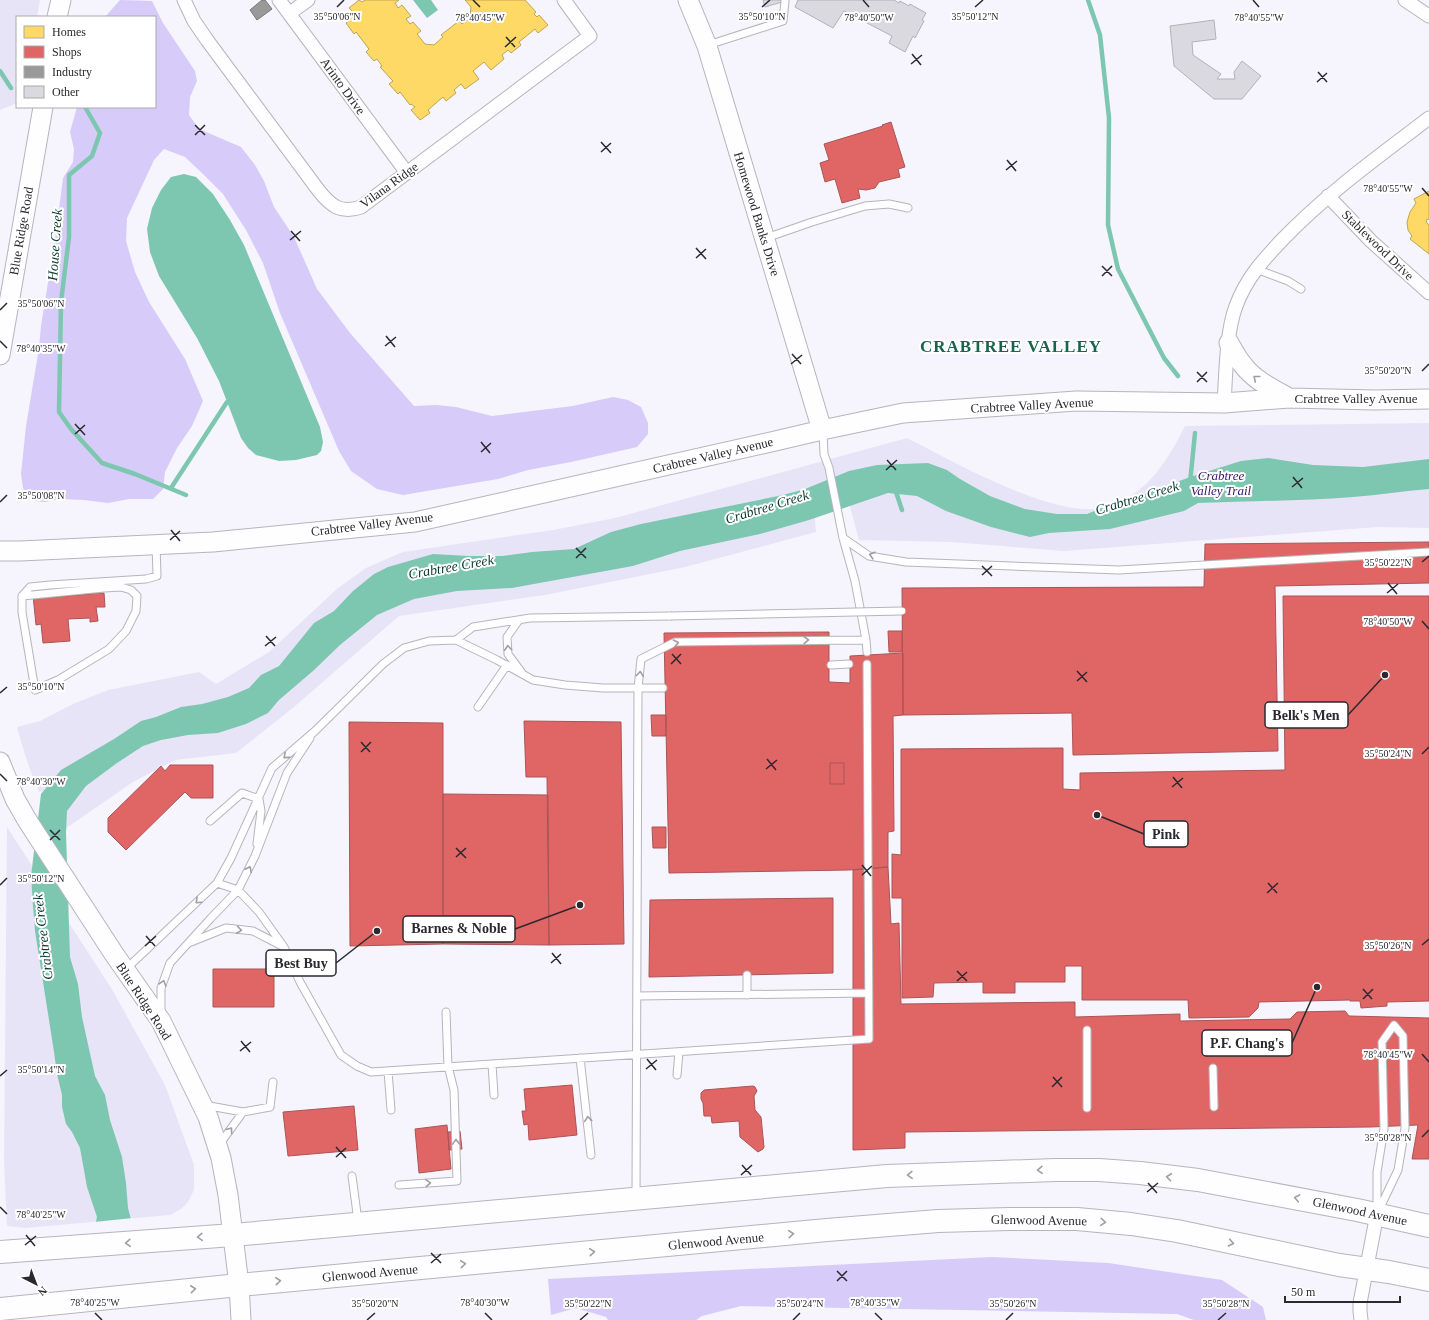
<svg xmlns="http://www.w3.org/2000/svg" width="1429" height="1320" viewBox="0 0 1429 1320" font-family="'Times New Roman',serif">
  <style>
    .green { fill: #e8e4f8 }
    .forest { fill: #d6cbf9 }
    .water { fill: #7dc7b1 }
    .pier { fill: #f6f4fc }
    .homes { fill: #ffd966; stroke: #bfa456 }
    .shops { fill: #e06666; stroke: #aa5456 }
    .industry { fill: #999; stroke: #787779 }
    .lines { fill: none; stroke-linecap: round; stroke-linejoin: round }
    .stream { stroke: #7dc7b1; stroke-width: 4.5 }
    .building { fill: #dad9e0; stroke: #b3b2b8 }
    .lane-casing { stroke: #b6b5bb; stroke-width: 9 }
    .street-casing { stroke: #b6b5bb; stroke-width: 15 }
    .secondary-casing { stroke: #b6b5bb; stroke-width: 21 }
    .highway-casing { stroke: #b6b5bb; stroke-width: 24 }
    .lane { stroke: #fefdff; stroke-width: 7 }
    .street { stroke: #fefdff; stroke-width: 13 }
    .secondary { stroke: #fefdff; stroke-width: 19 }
    .highway { stroke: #fefdff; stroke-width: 22 }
    .lane-bridge-casing { stroke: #b6b5bb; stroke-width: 9; stroke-linecap: butt }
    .lane-bridge { stroke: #fefdff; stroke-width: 7 }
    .oneway { stroke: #9f9ea1 }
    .ticks { fill: none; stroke: #2b292f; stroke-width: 1.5 }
    .labels { text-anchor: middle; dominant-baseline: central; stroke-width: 4; stroke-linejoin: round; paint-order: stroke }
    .street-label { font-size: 13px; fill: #2b292f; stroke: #fff }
    .park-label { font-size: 13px; font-style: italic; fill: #37136d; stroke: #fff }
    .water-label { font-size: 14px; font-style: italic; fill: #093a2c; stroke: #fff }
    .district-label { font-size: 17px; font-weight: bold; letter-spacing: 1px; fill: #1a634d; stroke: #fff }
    .ticks-label { font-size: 10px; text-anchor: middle; fill: #2b292f; stroke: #fff; stroke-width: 4; stroke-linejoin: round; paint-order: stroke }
    .leader { fill: none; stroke: #2b292f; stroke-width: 1.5 }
    .callout-dot { fill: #2b292f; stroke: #fff; stroke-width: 1.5 }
    .callout { fill: #fff; stroke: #2b292f; stroke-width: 1.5 }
    .callout-label { font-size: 14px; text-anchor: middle; font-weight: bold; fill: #2b292f }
  </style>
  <rect width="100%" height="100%" fill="#f6f4fc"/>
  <path class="green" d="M0,0H40L37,17H17V103L0,110Z
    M1429,423V528L1378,527L1064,551L951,542L859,540L849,503L814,508L816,532L685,567L545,595L399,616L294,707L236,753L175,760L133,782L62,831L51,812L43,791L39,792C30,771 23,750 17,727L40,721L73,704L108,690L199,672L216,684L269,652L338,588L366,568L403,552L553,530L615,518L907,438C953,461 1061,524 1110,506C1149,492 1167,461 1185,426Z
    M7,827L113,991L165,1085L194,1165V1190L188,1202L181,1209L170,1215L25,1228L7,1226L4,1162Z"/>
  <path class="forest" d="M120,0L152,1L163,23L195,71L197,81L190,97L189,115L199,129L241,147L255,165L264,181L274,207L294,237L317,289L350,333L414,406L436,405L456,407L492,416L573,406L613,397L628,400L641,407L648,423V434L637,447L571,462L528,470L498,479L403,495L377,489L351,471L339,451L280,313L263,263L246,230L223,194L203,174L185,157L164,149L154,160L127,218L126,241L135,272L149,302L185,359L203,401L192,426L177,448L165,472L163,489L153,499H129L108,503L84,500L60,499L45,502L34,501L28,496L23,488L21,474L26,426L39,348L41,326L56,233L63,178L73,162L74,149L70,132L77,107H155V17H105Z
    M992,1257L1108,1263L1222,1280L1263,1307L1266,1320H1194L1177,1314L741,1306L702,1316L696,1320H608L606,1317L576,1308L551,1315L548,1279Z"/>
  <path class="water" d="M413,0H431L438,10L427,18Z
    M184,174L196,177L213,194L230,220L244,245L320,427L323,442L321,451L317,455L296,460L279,461L256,455L248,448L241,438L219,381L197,338L159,276L150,252L147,229L152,208L161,190L171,177Z
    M1268,458L1313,465L1363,467L1429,459V489C1404,491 1379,495 1353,497C1302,501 1250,501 1198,503L1184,511L1110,529L1049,533L1030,537L991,527L946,511L917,496L888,493L809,520L760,534L680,551L633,566L512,588L457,591L414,599L377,615L340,645L313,671L279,700L268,713L246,724L218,733L188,735L161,740L143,746L117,763L86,786L67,811L66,833L70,957L78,984L82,1017L95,1076L105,1095L110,1120L122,1157L126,1183L128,1208L134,1231L89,1261L92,1239L97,1217L87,1187L80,1148L72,1132L66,1124L62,1107V1095L57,1074L54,1052L35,931L33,906L31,876L41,794L61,770L114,739L141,721L156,717L181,707L202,704L228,697L249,688L261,675L279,666L314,623L334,611L353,591L374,574L388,567L433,554L469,556H502L532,552L574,549L611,532L641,524L783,495L805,489L849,471L877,465L928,463L947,470L960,479L990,496L1025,509L1057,514H1087L1116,502L1134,498L1190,477L1241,461Z"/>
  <path class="pier" d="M133,1218L136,1232L133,1264L129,1282L118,1310L109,1320H58L64,1301L72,1289L88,1260L90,1239L94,1222Z"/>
  <path class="homes" d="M359,0L362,2L365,0H399L395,3L398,8L402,5L411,16L406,19L410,24L413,22L421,31L417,34L425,44L434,45L443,37L441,35L459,21L462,24L470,18L471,7L465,0H525L536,12L534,14L537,17L539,15L548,25L538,33L535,29L519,42L521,45L511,53L508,50L502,55L504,59L491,70L484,62L473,71L479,79L465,89L461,84L454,90L456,93L446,101L443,97L428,110L430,113L420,120L411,110L415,107L411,104L410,105L400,92L398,94L389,84L393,81L380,67L382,66L377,59L374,61L366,52L369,49L356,32L354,34L346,23L349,21L345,16L352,11L349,8Z
    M1429,191V219L1426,220L1427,223L1429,225V254L1410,239L1412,236L1408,230L1407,222L1410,212L1416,203L1414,199Z"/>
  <path class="shops" d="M891,122L905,167L898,169L900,177L879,182L875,188L866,190L858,189L860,198L842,203L835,179L825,182L820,163L829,160L824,144L883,126L882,125Z
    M1429,542V583L1275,586L1278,751L1073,755L1072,713L903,715L902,588L1204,587L1205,544Z
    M92,590H99L100,593H104L105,607H96L98,621L90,622V618L68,619L70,641L43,643L41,624L36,625L33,595L53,593V597L92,594Z
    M1283,596H1429V1001L1387,1002V1006L1361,1008L1360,1001H1350V1000L1259,1002L1258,1008L1249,1017L1189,1018L1188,1000H1082V966H1065V982H1015V993H983V982L934,983L933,997L902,998V898H892V854L901,855V749L1063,748V789L1080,790V773L1285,770Z
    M888,631H902V652H889Z
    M829,632V682L850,683V656L903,653V715L893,716L894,831L888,832V867L849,870L669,873L664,633Z
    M651,715H666V736H652Z
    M524,721L621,722L624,944L549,945L547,777H526Z
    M349,722L443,723V944L350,946Z
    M830,763H844V784H830Z
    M170,765H213V798H191L185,792L126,850L108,832V818L161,766L165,771Z
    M443,794L548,795L549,945L443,944Z
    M652,827H666V848H653Z
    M888,867L891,924L899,923L901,1004L1075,1002V1017L1180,1014V1021L1290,1019L1297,1012L1345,1011L1349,1016L1429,1018V1159H1412L1418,1125L1370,1127L905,1132V1148L853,1150V870Z
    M833,898V973L649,977L650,900Z
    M213,969H274V1007H213Z
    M572,1085L577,1135L529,1140L528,1124L524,1125L522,1111H526L524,1089Z
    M753,1086L755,1087L757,1091L754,1096L755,1110L761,1117L764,1147L763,1149L758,1152L740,1137L739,1121L712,1123L711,1116H704L703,1103L701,1099V1093L704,1090Z
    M354,1106L358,1150L288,1156L283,1112Z
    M447,1125L451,1169L419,1173L415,1129Z
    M460,1131L462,1149L449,1150L448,1132Z"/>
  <path class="industry" d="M262,0H265L272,9L257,20L250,10Z"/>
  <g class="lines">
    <path class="stream" d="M1088,0L1100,35L1109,118L1108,225L1118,269L1164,358L1178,376
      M0,71L11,88
      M85,107L100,133L92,156L69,175V237L61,302L59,412L71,429L102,463L135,474L186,495
      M1190,483L1195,433
      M171,488L227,402
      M895,489L902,510"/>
  </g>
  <path class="building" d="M763,0H789L765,7Z
    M798,0H894L899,3L900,1L909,6L910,4L926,13L922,20L924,21L915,38L913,36L905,52L889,43L892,36L844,11L833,28L795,7Z
    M1214,20L1216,39L1192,42L1193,55L1221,74L1217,79H1235L1234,72L1242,61L1261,76L1242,99H1214L1174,66L1170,26Z"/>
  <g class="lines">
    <g class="lane-casing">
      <path id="lane" d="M708,45L783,21L785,1
        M766,238L812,222L865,206L889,204L908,208
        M1256,269L1288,281L1301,289
        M823,432L824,454L829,468L843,538L855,581L866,640L867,652
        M843,538L869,556L906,562L1119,570L1429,552
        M22,596L104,588L121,587L131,590L137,596L136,611L126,631L109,649L58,680L35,690L22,612V596L30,587L50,585L146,579L157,576L156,544
        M519,620L507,637L508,654L522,673
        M456,640L473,627L530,618L670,616
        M831,665L849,664
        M478,707L507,665
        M210,821L242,793L259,799L261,811L257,844
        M217,883L238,890L259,912L284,947L300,982L341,1055L357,1066L371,1072L869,1039L867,664
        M191,942L226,928L253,931L282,946
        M126,969L217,883L231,858L272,768L315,731L383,664L404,648L429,641L456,640L497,660L533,680L565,685L603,688H663
        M747,995V975
        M637,996L868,993
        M161,1013V988L170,963L211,918L238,890L255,856L287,773L310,738
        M1394,1025L1403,1036L1405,1128L1398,1170L1377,1214V1172L1384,1129L1382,1042Z
        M1087,1030V1108
        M580,1058L591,1155
        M492,1064L494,1095
        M1213,1068L1214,1107
        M388,1071L391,1110
        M677,1075L679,1052
        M204,1105L243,1112L270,1107L273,1082
        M219,1145L243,1112
        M352,1176L358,1221
        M399,1185L457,1181L454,1090L448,1066L446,1012
        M636,1196L638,688L641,659L675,642L866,640"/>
    </g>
    <g class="street-casing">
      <path id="street" d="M184,0L194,21L207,40L319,191C331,206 341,214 361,207L590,36L564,0
        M279,0L407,173
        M1405,0L1429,16
        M290,13L308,0
        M1328,196L1371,241L1429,293
        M1224,403C1226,375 1226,332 1236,306C1246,279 1262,261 1282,240C1326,194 1378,157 1429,118
        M1361,1320L1360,1311V1303L1377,1214"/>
    </g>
    <g class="secondary-casing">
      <path id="secondary" d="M688,0L707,46L822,430
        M57,17L61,0
        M1229,343C1233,350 1237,358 1243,365C1254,380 1273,389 1289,398
        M0,355L43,107
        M0,551H20L213,542L415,522L771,442L822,430L903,413L1076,401L1224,403L1289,398L1375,400L1429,399
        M0,762L15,799L27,820L114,954L161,1021L208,1117L221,1158L228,1195L239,1285L241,1320"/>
    </g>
    <g class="highway-casing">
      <path id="highway" d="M0,1252L233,1235L887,1176L1055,1170H1099L1140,1173L1198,1180L1357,1210L1429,1226
        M0,1309L239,1285L827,1230L938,1221L1009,1219H1077L1131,1224L1177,1231L1339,1265L1389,1272L1429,1280"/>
    </g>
    <use href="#lane" class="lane"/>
    <use href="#street" class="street"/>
    <use href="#secondary" class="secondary"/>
    <use href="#highway" class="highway"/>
    <g class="lane-bridge-casing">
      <path id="lane-bridge" d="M670,616L902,611"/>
    </g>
    <use href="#lane-bridge" class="lane-bridge"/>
  </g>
  <defs><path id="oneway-chevron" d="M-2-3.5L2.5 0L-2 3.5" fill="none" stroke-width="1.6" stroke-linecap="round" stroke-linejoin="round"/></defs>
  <g class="oneway">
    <use href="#oneway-chevron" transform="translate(1256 378) rotate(-141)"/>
    <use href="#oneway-chevron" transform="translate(872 555) rotate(-163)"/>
    <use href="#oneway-chevron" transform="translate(806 640) rotate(-1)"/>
    <use href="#oneway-chevron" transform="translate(676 643) rotate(-12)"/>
    <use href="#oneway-chevron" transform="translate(508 648) rotate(-95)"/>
    <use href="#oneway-chevron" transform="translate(640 674) rotate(-84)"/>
    <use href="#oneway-chevron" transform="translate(286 756) rotate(139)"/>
    <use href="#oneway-chevron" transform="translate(249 869) rotate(-63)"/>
    <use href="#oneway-chevron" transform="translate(198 901) rotate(137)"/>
    <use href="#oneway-chevron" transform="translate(239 930) rotate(8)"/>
    <use href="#oneway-chevron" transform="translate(163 983) rotate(-73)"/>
    <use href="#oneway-chevron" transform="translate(588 1119) rotate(-96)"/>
    <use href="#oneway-chevron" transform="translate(230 1130) rotate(-54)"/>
    <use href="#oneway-chevron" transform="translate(456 1142) rotate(-92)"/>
    <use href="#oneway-chevron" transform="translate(1040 1170) rotate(178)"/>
    <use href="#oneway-chevron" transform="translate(910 1175) rotate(178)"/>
    <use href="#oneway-chevron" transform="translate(1169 1177) rotate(-173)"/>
    <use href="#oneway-chevron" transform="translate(428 1183) rotate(-4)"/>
    <use href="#oneway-chevron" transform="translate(1297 1198) rotate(-169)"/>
    <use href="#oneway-chevron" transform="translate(1103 1222) rotate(5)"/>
    <use href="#oneway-chevron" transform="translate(791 1234) rotate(-5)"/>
    <use href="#oneway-chevron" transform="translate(200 1237) rotate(176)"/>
    <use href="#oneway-chevron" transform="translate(128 1243) rotate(176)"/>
    <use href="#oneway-chevron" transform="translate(1231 1243) rotate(12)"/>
    <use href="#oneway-chevron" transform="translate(592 1252) rotate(-5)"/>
    <use href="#oneway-chevron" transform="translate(463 1264) rotate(-5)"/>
    <use href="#oneway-chevron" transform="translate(278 1281) rotate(-5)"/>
    <use href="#oneway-chevron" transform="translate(193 1289) rotate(-6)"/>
  </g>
  <path class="ticks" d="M473,0L480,7M863,0L869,7M1253,0L1259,7M337,7L344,0M762,7L770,0M975,7L983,0M506,37L515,47M505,47L516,37M912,54L921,65M911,64L922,55M1318,72L1327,82M1317,82L1327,73M195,125L205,135M195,135L205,125M601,142L611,153M601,152L611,143M1007,160L1016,171M1006,170L1017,161M1422,188L1429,196M291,231L300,241M290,240L301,231M696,248L706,259M696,258L706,249M1102,266L1112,276M1102,276L1112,266M0,310L7,303M386,336L395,347M0,341L7,348M385,346L396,337M792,354L801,364M791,364L802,355M1422,371L1429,364M1197,372L1207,382M1197,382L1207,372M75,424L85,435M75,434L85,425M481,442L490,453M481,452L491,443M887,460L896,470M886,470L897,460M1293,477L1302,488M1292,487L1303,478M0,502L7,495M171,530L180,541M170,540L180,531M576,548L586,558M576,558L586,548M1422,562L1429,556M982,566L992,576M982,575L992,566M1388,583L1397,594M1387,593L1398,584M1422,621L1429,629M266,636L275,646M265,646L276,637M672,654L681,664M671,664L681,654M1077,671L1087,682M1077,681L1087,672M0,693L7,687M361,742L370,752M361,752L371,742M1422,754L1429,747M767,759L776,770M766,769L777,760M0,774L7,781M1173,777L1182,788M1172,787L1183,778M50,830L60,840M50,840L60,830M456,848L466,858M456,857L466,848M862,865L871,876M862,875L872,866M1268,883L1277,893M0,885L7,878M1267,893L1278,883M146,936L155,946M1422,945L1429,939M145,946L156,936M552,953L561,964M551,963L561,954M957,971L967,981M957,981L967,972M1363,989L1372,999M1363,999L1373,989M241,1041L250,1052M240,1051L251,1042M1422,1054L1429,1062M647,1059L656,1070M646,1069L657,1060M0,1076L7,1070M1053,1077L1062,1087M1052,1087L1062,1077M1422,1137L1429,1130M336,1147L346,1158M336,1157L346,1148M742,1165L751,1175M741,1175L752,1165M1148,1183L1157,1193M1147,1192L1158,1183M0,1207L7,1214M26,1235L35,1246M25,1245L36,1236M431,1253L441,1263M431,1263L441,1254M837,1271L847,1281M837,1281L847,1271M95,1313L102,1320M485,1313L492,1320M875,1313L882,1320M367,1320L375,1313M580,1320L588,1313M793,1320L800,1313M1006,1320L1013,1313M1218,1320L1226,1313"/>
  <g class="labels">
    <g class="street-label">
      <text transform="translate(343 86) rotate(54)">Arinto Drive</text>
      <text transform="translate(389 185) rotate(-36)">Vilana Ridge</text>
      <text transform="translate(757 214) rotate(73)">Homewood Banks Drive</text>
      <text transform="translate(21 231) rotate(-80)">Blue Ridge Road</text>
      <text transform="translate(1378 245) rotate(44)">Stablewood Drive</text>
      <text x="1356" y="398">Crabtree Valley Avenue</text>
      <text transform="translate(1032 405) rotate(-3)">Crabtree Valley Avenue</text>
      <text transform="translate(713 455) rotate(-13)">Crabtree Valley Avenue</text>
      <text transform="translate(372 524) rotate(-7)">Crabtree Valley Avenue</text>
      <text transform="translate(144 1001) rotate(57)">Blue Ridge Road</text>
      <text transform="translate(1360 1211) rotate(12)">Glenwood Avenue</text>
      <text transform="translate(1039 1220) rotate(1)">Glenwood Avenue</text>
      <text transform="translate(716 1241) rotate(-5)">Glenwood Avenue</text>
      <text transform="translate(370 1273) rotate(-5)">Glenwood Avenue</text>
    </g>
    <g class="park-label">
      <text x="1221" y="475">Crabtree<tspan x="1221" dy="15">Valley Trail</tspan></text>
    </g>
    <g class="water-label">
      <text transform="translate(55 245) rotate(-86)">House Creek</text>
      <text transform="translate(1137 498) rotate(-17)">Crabtree Creek</text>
      <text transform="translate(767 507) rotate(-17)">Crabtree Creek</text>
      <text transform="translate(451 567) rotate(-10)">Crabtree Creek</text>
      <text transform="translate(43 937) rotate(-97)">Crabtree Creek</text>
    </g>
    <g class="district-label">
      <text x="1011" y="346">CRABTREE VALLEY</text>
    </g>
  </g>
  <g class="ticks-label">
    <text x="337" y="20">35°50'06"N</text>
    <text x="762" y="20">35°50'10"N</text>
    <text x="975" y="20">35°50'12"N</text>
    <text x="480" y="21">78°40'45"W</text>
    <text x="869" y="21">78°40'50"W</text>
    <text x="1259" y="21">78°40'55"W</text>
    <text x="1388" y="192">78°40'55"W</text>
    <text x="41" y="307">35°50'06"N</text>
    <text x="41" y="352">78°40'35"W</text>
    <text x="1388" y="374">35°50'20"N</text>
    <text x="41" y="499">35°50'08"N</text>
    <text x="1388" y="566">35°50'22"N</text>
    <text x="1388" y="625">78°40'50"W</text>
    <text x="41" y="690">35°50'10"N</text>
    <text x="1388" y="757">35°50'24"N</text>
    <text x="41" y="785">78°40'30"W</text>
    <text x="41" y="882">35°50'12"N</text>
    <text x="1388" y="949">35°50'26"N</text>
    <text x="1388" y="1058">78°40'45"W</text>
    <text x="41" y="1073">35°50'14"N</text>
    <text x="1388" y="1141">35°50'28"N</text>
    <text x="41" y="1218">78°40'25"W</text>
    <text x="95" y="1306">78°40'25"W</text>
    <text x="485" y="1306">78°40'30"W</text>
    <text x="875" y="1306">78°40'35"W</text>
    <text x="375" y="1307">35°50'20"N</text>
    <text x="588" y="1307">35°50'22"N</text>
    <text x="800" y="1307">35°50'24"N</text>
    <text x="1013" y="1307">35°50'26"N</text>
    <text x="1226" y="1307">35°50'28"N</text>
  </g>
  <path class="leader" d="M1385 675L1348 715M1097 815L1144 834M580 905L515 929M377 931L336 963M1317 987L1292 1043"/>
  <g class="callout-dot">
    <circle cx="1385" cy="675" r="4"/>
    <circle cx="1097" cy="815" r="4"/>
    <circle cx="580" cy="905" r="4"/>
    <circle cx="377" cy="931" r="4"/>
    <circle cx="1317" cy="987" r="4"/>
  </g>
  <g class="callout">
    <rect x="1265" y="702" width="83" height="26" rx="4"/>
    <rect x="1144" y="821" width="44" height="26" rx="4"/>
    <rect x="403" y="916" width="112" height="26" rx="4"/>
    <rect x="266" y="950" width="70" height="26" rx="4"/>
    <rect x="1202" y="1030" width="90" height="26" rx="4"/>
  </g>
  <g class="callout-label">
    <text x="1306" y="720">Belk's Men</text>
    <text x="1166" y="839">Pink</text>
    <text x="459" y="933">Barnes &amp; Noble</text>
    <text x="301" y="968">Best Buy</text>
    <text x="1247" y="1048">P.F. Chang's</text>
  </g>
  <rect x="16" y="16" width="140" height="92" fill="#ffffff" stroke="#aaa9ac"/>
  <rect x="24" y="26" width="20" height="12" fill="#ffd966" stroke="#aaa9ac"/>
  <text x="52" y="36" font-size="12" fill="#2b292f">Homes</text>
  <rect x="24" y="46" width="20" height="12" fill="#e06666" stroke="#aaa9ac"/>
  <text x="52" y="56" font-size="12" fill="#2b292f">Shops</text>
  <rect x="24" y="66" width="20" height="12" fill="#999999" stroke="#aaa9ac"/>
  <text x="52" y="76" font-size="12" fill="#2b292f">Industry</text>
  <rect x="24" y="86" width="20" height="12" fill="#dad9e0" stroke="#aaa9ac"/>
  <text x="52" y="96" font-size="12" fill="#2b292f">Other</text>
  <g transform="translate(36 1284) rotate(138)" stroke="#ffffff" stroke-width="3" paint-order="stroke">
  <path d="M0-3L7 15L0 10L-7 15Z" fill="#2b292f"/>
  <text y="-6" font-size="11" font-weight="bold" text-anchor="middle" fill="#2b292f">N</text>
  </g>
  <path d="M1285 1296v6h115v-6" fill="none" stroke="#2b292f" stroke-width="2"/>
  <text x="1291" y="1296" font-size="12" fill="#2b292f" stroke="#ffffff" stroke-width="3" paint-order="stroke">50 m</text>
</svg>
